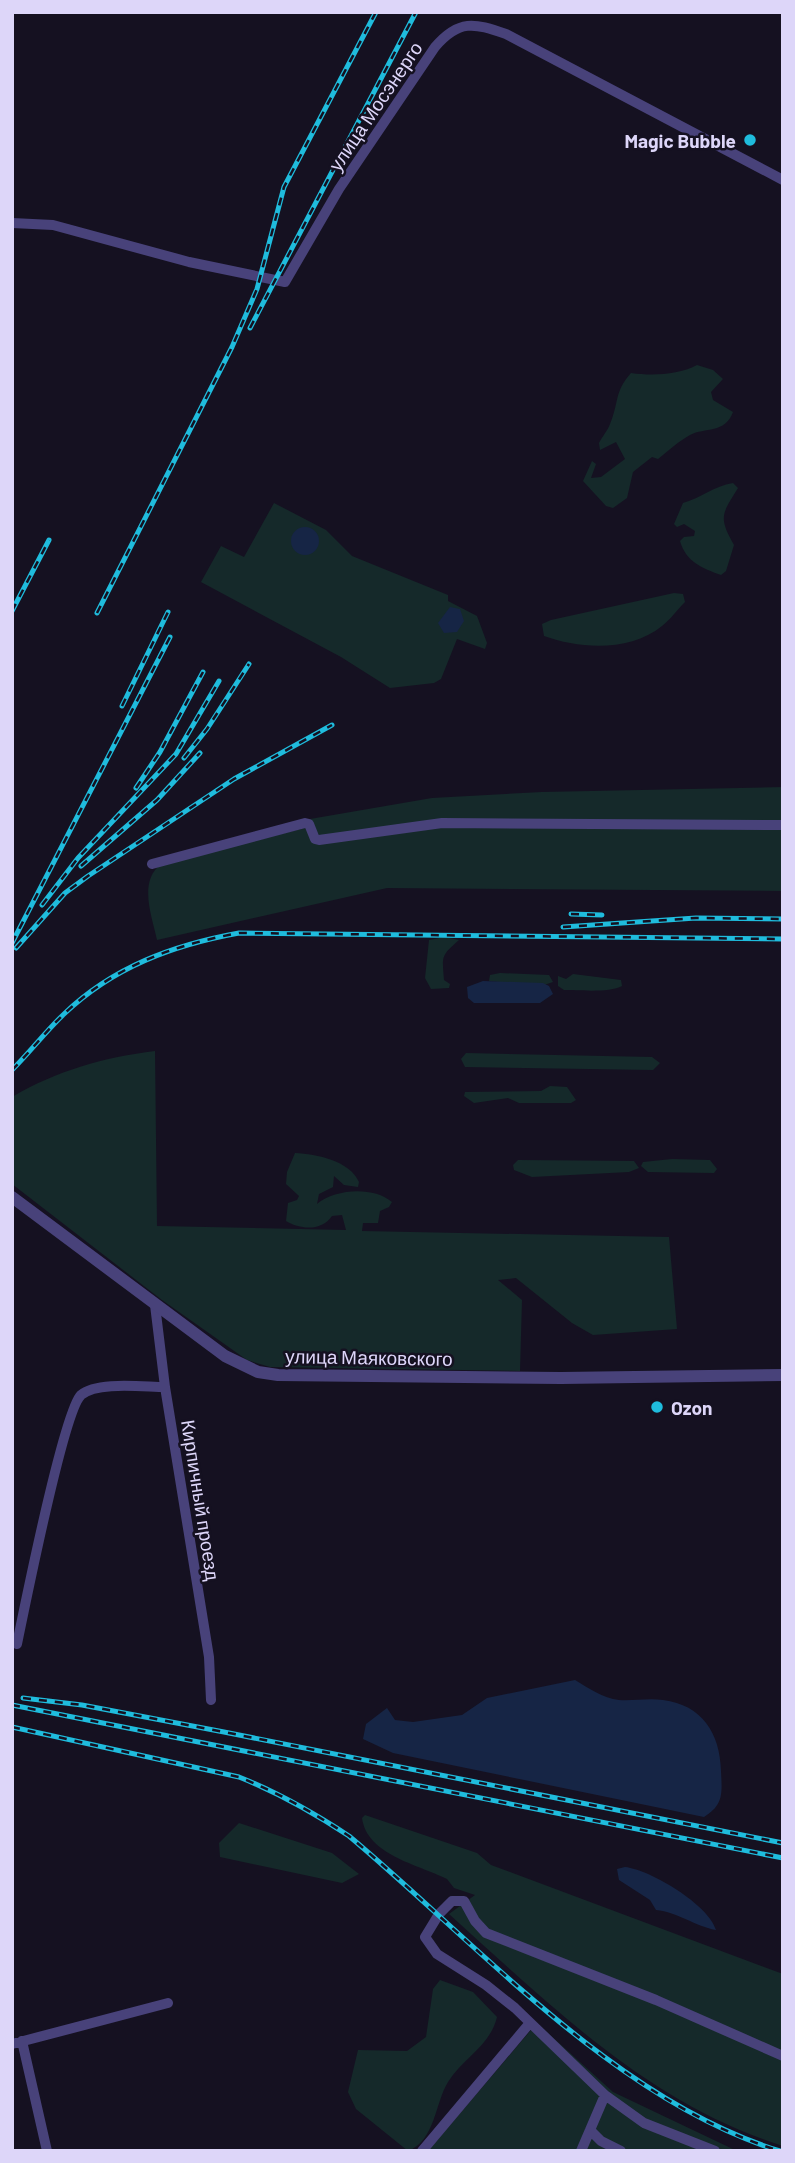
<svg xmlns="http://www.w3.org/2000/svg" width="795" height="2163" viewBox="0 0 795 2163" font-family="Barlow,sans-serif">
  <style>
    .green { fill: #15292a }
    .water { fill: #162545 }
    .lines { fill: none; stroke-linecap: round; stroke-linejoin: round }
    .minor { stroke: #48427a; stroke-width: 10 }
    .tertiary { stroke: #48427a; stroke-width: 12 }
    .rail-casing { stroke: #1fbcdd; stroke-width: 5 }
    .rail { stroke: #151121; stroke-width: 2.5; stroke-dasharray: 8; stroke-linecap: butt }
    .poi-dot { fill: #1fbcdd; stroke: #151121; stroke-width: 2.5 }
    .labels { text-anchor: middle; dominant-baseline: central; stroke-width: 5; stroke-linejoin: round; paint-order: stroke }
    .street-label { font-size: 19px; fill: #ddd6f9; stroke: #151121 }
    .poi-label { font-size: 19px; font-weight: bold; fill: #ddd6f9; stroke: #151121; text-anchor: end }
  </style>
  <rect width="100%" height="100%" fill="#151121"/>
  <path class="green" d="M697,365L713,370L723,379L711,392L713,400L733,412C725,434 705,427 690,435C679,441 668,451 658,459L652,457L633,472L627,498L613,508L606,506L583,481L592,461L596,464L591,478L601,477L625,459L616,442L600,450L599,443C602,437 608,430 610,424C619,403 614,392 631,373C652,376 678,375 697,365Z
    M733,483L738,488C722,514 718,517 734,545L726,571L721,575C702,568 686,562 680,541L684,537L694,536L695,531L684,524L677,527L674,524L683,503C701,498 714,486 733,483Z
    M274,503L326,530L352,556L448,595V601L477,616L487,643L485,649L457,639L441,679L434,683L390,688L341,657L201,582L221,546L244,557Z
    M674,593L683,594L685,602C677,610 670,620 662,626C630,652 580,649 544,636L542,624L551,620Z
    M783,787V891L387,888L157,940C152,916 138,882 161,864L301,829L310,819L432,798L542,792Z
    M445,937L459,940C441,956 442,955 444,980L450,984L449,988L431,989L425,978L429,940Z
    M500,973L549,975L553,982L541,986L489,981L490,975Z
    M573,974L621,980L622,986C610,993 579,990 564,990L558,986V976L566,979Z
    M155,1051L157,1226L346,1230L342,1215L332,1216C322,1231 301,1230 286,1221L288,1203L297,1200L299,1196L286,1184L287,1172L295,1153C317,1154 350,1161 359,1182L358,1187L344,1185L334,1176L333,1187L319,1194L317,1204C335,1189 373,1186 392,1202L389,1207L380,1211L378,1223H363L362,1231L669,1237L677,1329L593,1335L572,1323L516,1278L498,1280L522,1300L520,1371L270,1367L247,1360L162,1300L12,1184V1097C56,1071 105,1057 155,1051Z
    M466,1053L652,1057L660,1063L653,1070L465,1067L461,1059Z
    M550,1086L567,1087L576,1100L571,1103H519L508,1098L474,1103L464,1096L465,1092L541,1091Z
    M672,1159L710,1160L717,1169L714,1173L648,1172L641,1166L643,1162Z
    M518,1160L634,1161L639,1168L629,1172L532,1177L514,1170L513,1165Z
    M365,1815L477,1853L491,1865L783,1974V2146C649,2104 550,2005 449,1914L475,1895L454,1888L447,1879C417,1864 367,1855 362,1818Z
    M239,1823L332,1853L359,1874L342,1883L220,1857L219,1843Z
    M440,1980L473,1992L497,2017C490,2046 464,2057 448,2082C435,2103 435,2141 408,2151L356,2109L348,2092L358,2050L407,2051L426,2037L433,1989Z
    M537,2023L613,2092L737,2151H428Z"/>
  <path class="water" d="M291 541a14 14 0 1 1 28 0a14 14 0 1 1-28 0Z
    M450,607L460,609L464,621L457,632L444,633L438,623Z
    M483,981L543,983L549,986L553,994L540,1003H474L468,998L467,987Z
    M575,1680C588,1688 603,1698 619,1700C633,1701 648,1698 663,1700C702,1705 720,1733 721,1771C722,1793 724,1805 704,1817L393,1753L363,1739L366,1724L387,1708L395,1720L413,1722L462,1715L487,1698Z
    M625,1867C651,1870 709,1905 716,1930C694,1926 678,1912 656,1910L650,1900L619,1880L617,1869Z"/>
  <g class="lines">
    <path class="minor" d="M12,223L53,225L189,262L285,282L339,189L435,47C459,19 474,23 506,34L783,180
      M152,864L305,823L309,824L315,839L319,840L442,823L783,825
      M155,1305L165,1387L209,1657L211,1700
      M17,1644C24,1610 64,1411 81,1395C97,1381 144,1387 165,1387
      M22,2041L47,2151
      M12,2044L168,2003
      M590,2130L601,2141L621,2151
      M422,2151L529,2024
      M581,2151L605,2095
      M715,2151L644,2123L605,2095L515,2008L486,1985L437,1954L425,1937L439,1914L452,1901H464L475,1921L486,1933L656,2000L783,2056"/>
    <path class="tertiary" d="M12,1197L225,1356L258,1372L278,1375L561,1378L783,1375"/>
    <g class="rail-casing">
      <path id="rail" d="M250,328L416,12
        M12,611L49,540
        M97,613L232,347L257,289L284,187L376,12
        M122,706L168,612
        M184,758L207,729L249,664
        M136,788L160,752L203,672
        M81,866L157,800L200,753
        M42,905L78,858L176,754L219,681
        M571,914L602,915
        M563,927L696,918L783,919
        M12,943L170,637
        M16,948L65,893L88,876L234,779L332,725
        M12,1070C30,1052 46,1031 64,1014C113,967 173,945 239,933L783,939
        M23,1698L82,1705L224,1732L783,1843
        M12,1705L783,1858
        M12,1727L239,1777C279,1793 314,1813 349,1836C478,1944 616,2101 780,2151"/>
    </g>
    <use href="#rail" class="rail"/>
  </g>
  <g class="poi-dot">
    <circle cx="750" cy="140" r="7"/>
    <circle cx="657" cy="1407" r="7"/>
  </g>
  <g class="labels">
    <g class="street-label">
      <text transform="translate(375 106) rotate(-56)">улица Мосэнерго</text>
      <text transform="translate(369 1357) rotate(1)">улица Маяковского</text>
      <text transform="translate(201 1500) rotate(81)">Кирпичный проезд</text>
    </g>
    <g class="poi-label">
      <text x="736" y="140">Magic Bubble</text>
      <text x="671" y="1407" text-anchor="start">Ozon</text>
    </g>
  </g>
  <rect width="795" height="2163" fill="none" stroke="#ddd6f9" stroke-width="28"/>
</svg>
